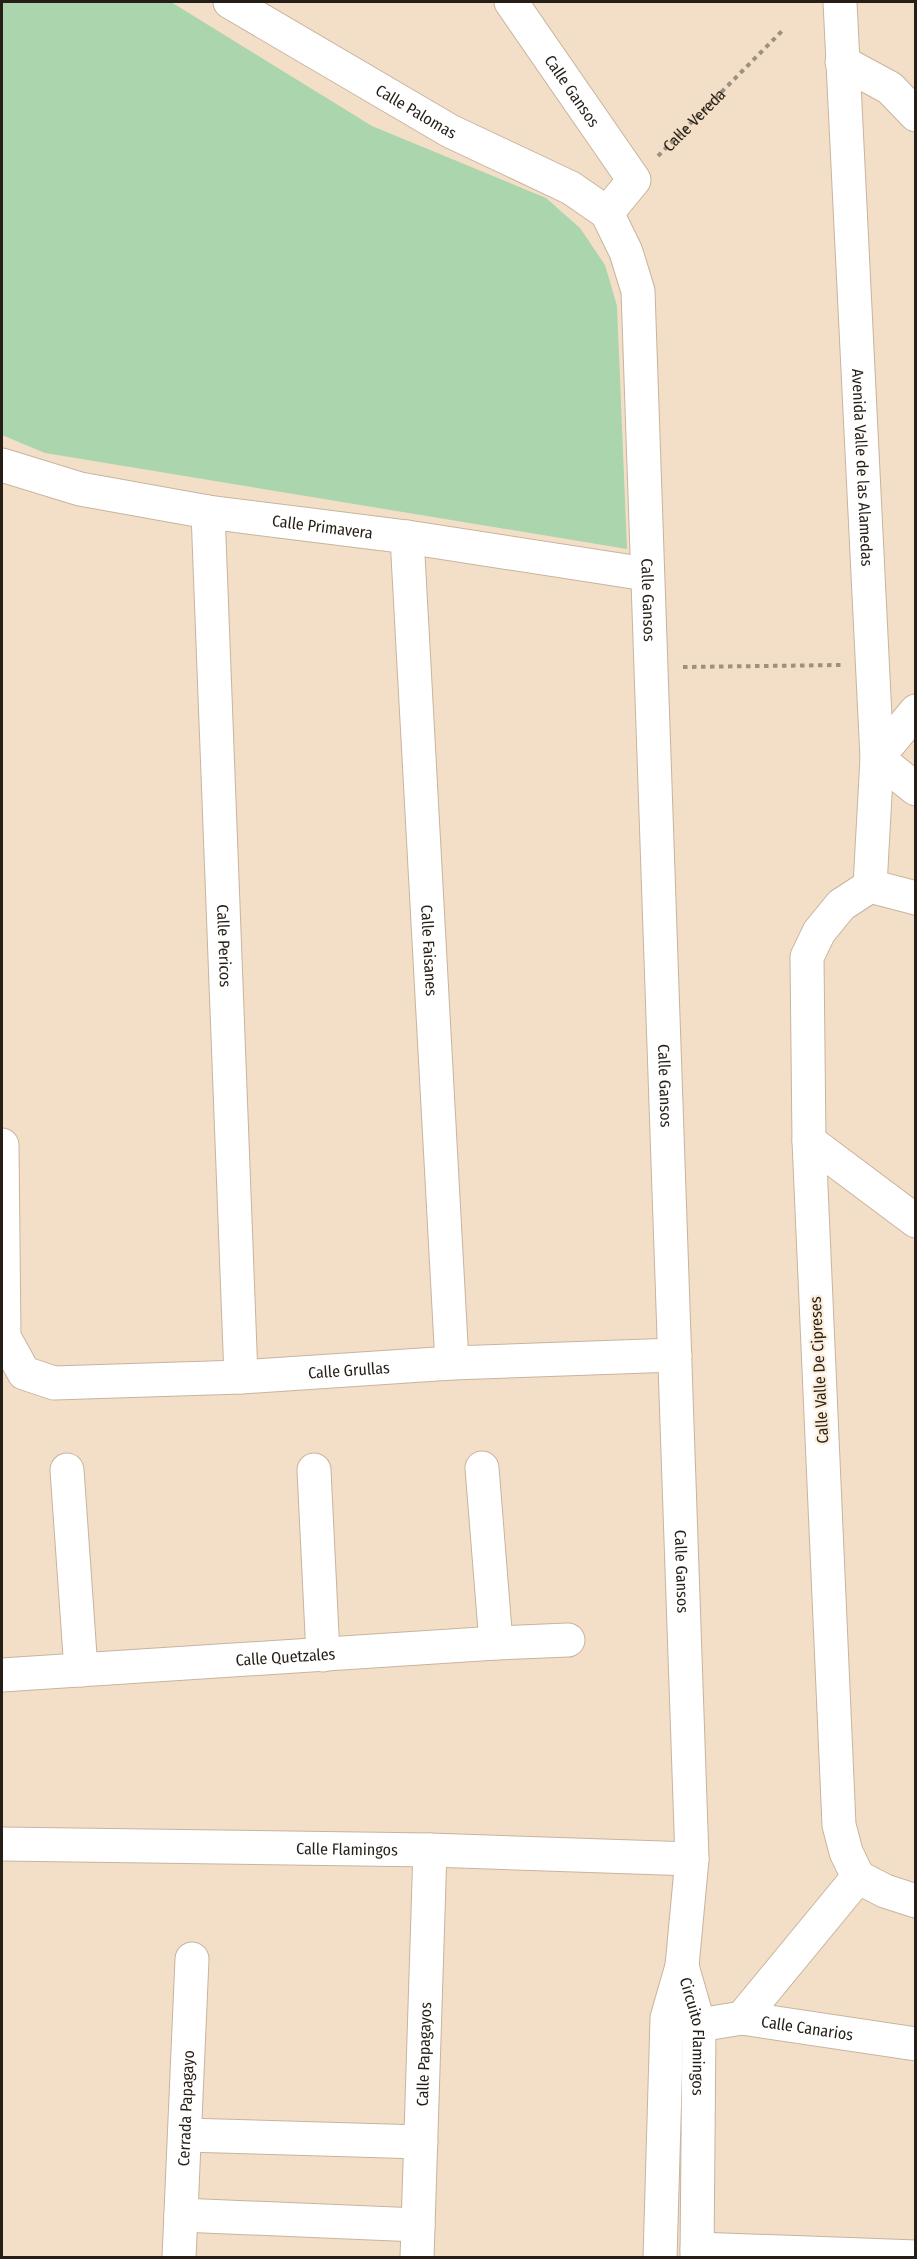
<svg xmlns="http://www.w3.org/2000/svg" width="917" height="2259" viewBox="0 0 917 2259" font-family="'Fira Sans Condensed',sans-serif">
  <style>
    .green { fill: #aad5ad }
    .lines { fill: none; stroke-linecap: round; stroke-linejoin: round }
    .minor-casing { stroke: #c8b49e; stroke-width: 35 }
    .tertiary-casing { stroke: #c8b49e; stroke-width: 35 }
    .path { stroke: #9e907f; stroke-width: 4; stroke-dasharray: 4.5 4.5; stroke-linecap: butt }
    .minor { stroke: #fff; stroke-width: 33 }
    .tertiary { stroke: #fff; stroke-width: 33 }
    .labels { text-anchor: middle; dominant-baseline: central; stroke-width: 4.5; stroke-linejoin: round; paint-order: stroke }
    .street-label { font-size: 16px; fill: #261f17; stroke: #fdedda }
  </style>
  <rect width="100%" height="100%" fill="#f3dfc8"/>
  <path class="green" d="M2,2H171L372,126L546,198L580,228L605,265L617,306L627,549L45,453L2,435Z"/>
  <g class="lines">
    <g class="minor-casing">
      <g id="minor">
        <path id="s2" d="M511,2L634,180L607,213"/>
        <path d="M842,62L890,88L916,115"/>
        <path id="s3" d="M2,465L80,489L208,512L407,537L646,574"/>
        <path id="s4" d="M208,512L241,1377"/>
        <path id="s5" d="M407,537L452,1363"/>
        <path d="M916,711L877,758L916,789"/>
        <path d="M809,1141L916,1221"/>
        <path id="s6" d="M2,1145L4,1337L24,1373L54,1383L241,1377L452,1363L675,1355"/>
        <path d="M482,1468L496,1643"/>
        <path d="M67,1470L81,1670"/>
        <path d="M314,1470L323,1655"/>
        <path id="s7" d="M2,1675L496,1643L568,1640"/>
        <path id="s8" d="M742,2018L916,2044"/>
        <path d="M185,2135L421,2142"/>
        <path d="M181,2215L418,2225"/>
        <path d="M697,2249L916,2257"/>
        <path id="s9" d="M179,2258L192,1959"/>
        <path id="s10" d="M417,2258L430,1850"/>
      </g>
    </g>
    <g class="tertiary-casing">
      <g id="tertiary">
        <path id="s11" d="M230,2L450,131L571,188L607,213L626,252L638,291L692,1859L682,1966L667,2018L660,2258"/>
        <path id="s12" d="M840,2L877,758L870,886"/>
        <path d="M870,886L916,898"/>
        <path id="s13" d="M2,1844L430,1850L692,1859"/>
        <path d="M858,1877L846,1852L839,1825L809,1141L807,957L819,932L841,905L870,886"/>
        <path d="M858,1877L885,1891L916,1901"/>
        <path id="s14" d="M682,1966L699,2025L697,2258"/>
        <path d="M677,2020L699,2025L742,2018L858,1877"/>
      </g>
    </g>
    <g class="path">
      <path id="s1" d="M658,156L783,30"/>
      <path d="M683,667L841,665"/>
    </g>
    <use href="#minor" class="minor"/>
    <use href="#tertiary" class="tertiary"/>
  </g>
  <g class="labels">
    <g class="street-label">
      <text stroke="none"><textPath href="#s2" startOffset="108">Calle Gansos</textPath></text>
      <text stroke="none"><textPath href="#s11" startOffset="216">Calle Palomas</textPath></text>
      <text stroke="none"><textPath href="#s1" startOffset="51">Calle Vereda</textPath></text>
      <text stroke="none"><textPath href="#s12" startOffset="466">Avenida Valle de las Alamedas</textPath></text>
      <text stroke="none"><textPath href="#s3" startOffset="327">Calle Primavera</textPath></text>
      <text stroke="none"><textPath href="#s11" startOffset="826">Calle Gansos</textPath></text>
      <text stroke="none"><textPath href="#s4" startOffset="434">Calle Pericos</textPath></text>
      <text stroke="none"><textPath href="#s5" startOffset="414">Calle Faisanes</textPath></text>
      <text stroke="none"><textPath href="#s11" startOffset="1312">Calle Gansos</textPath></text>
      <text stroke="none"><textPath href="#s6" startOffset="560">Calle Grullas</textPath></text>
      <text transform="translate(819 1370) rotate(-93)">Calle Valle De Cipreses</text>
      <text stroke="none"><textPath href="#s11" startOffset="1798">Calle Gansos</textPath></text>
      <text stroke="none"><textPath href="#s7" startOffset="284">Calle Quetzales</textPath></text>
      <text stroke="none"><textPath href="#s13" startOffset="345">Calle Flamingos</textPath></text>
      <text stroke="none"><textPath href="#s8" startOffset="66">Calle Canarios</textPath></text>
      <text stroke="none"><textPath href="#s14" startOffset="72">Circuito Flamingos</textPath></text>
      <text stroke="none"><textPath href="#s10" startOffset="204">Calle Papagayos</textPath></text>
      <text stroke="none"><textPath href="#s9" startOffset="150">Cerrada Papagayo</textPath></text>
    </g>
  </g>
  <rect width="917" height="2259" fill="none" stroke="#261f17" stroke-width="6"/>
</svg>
